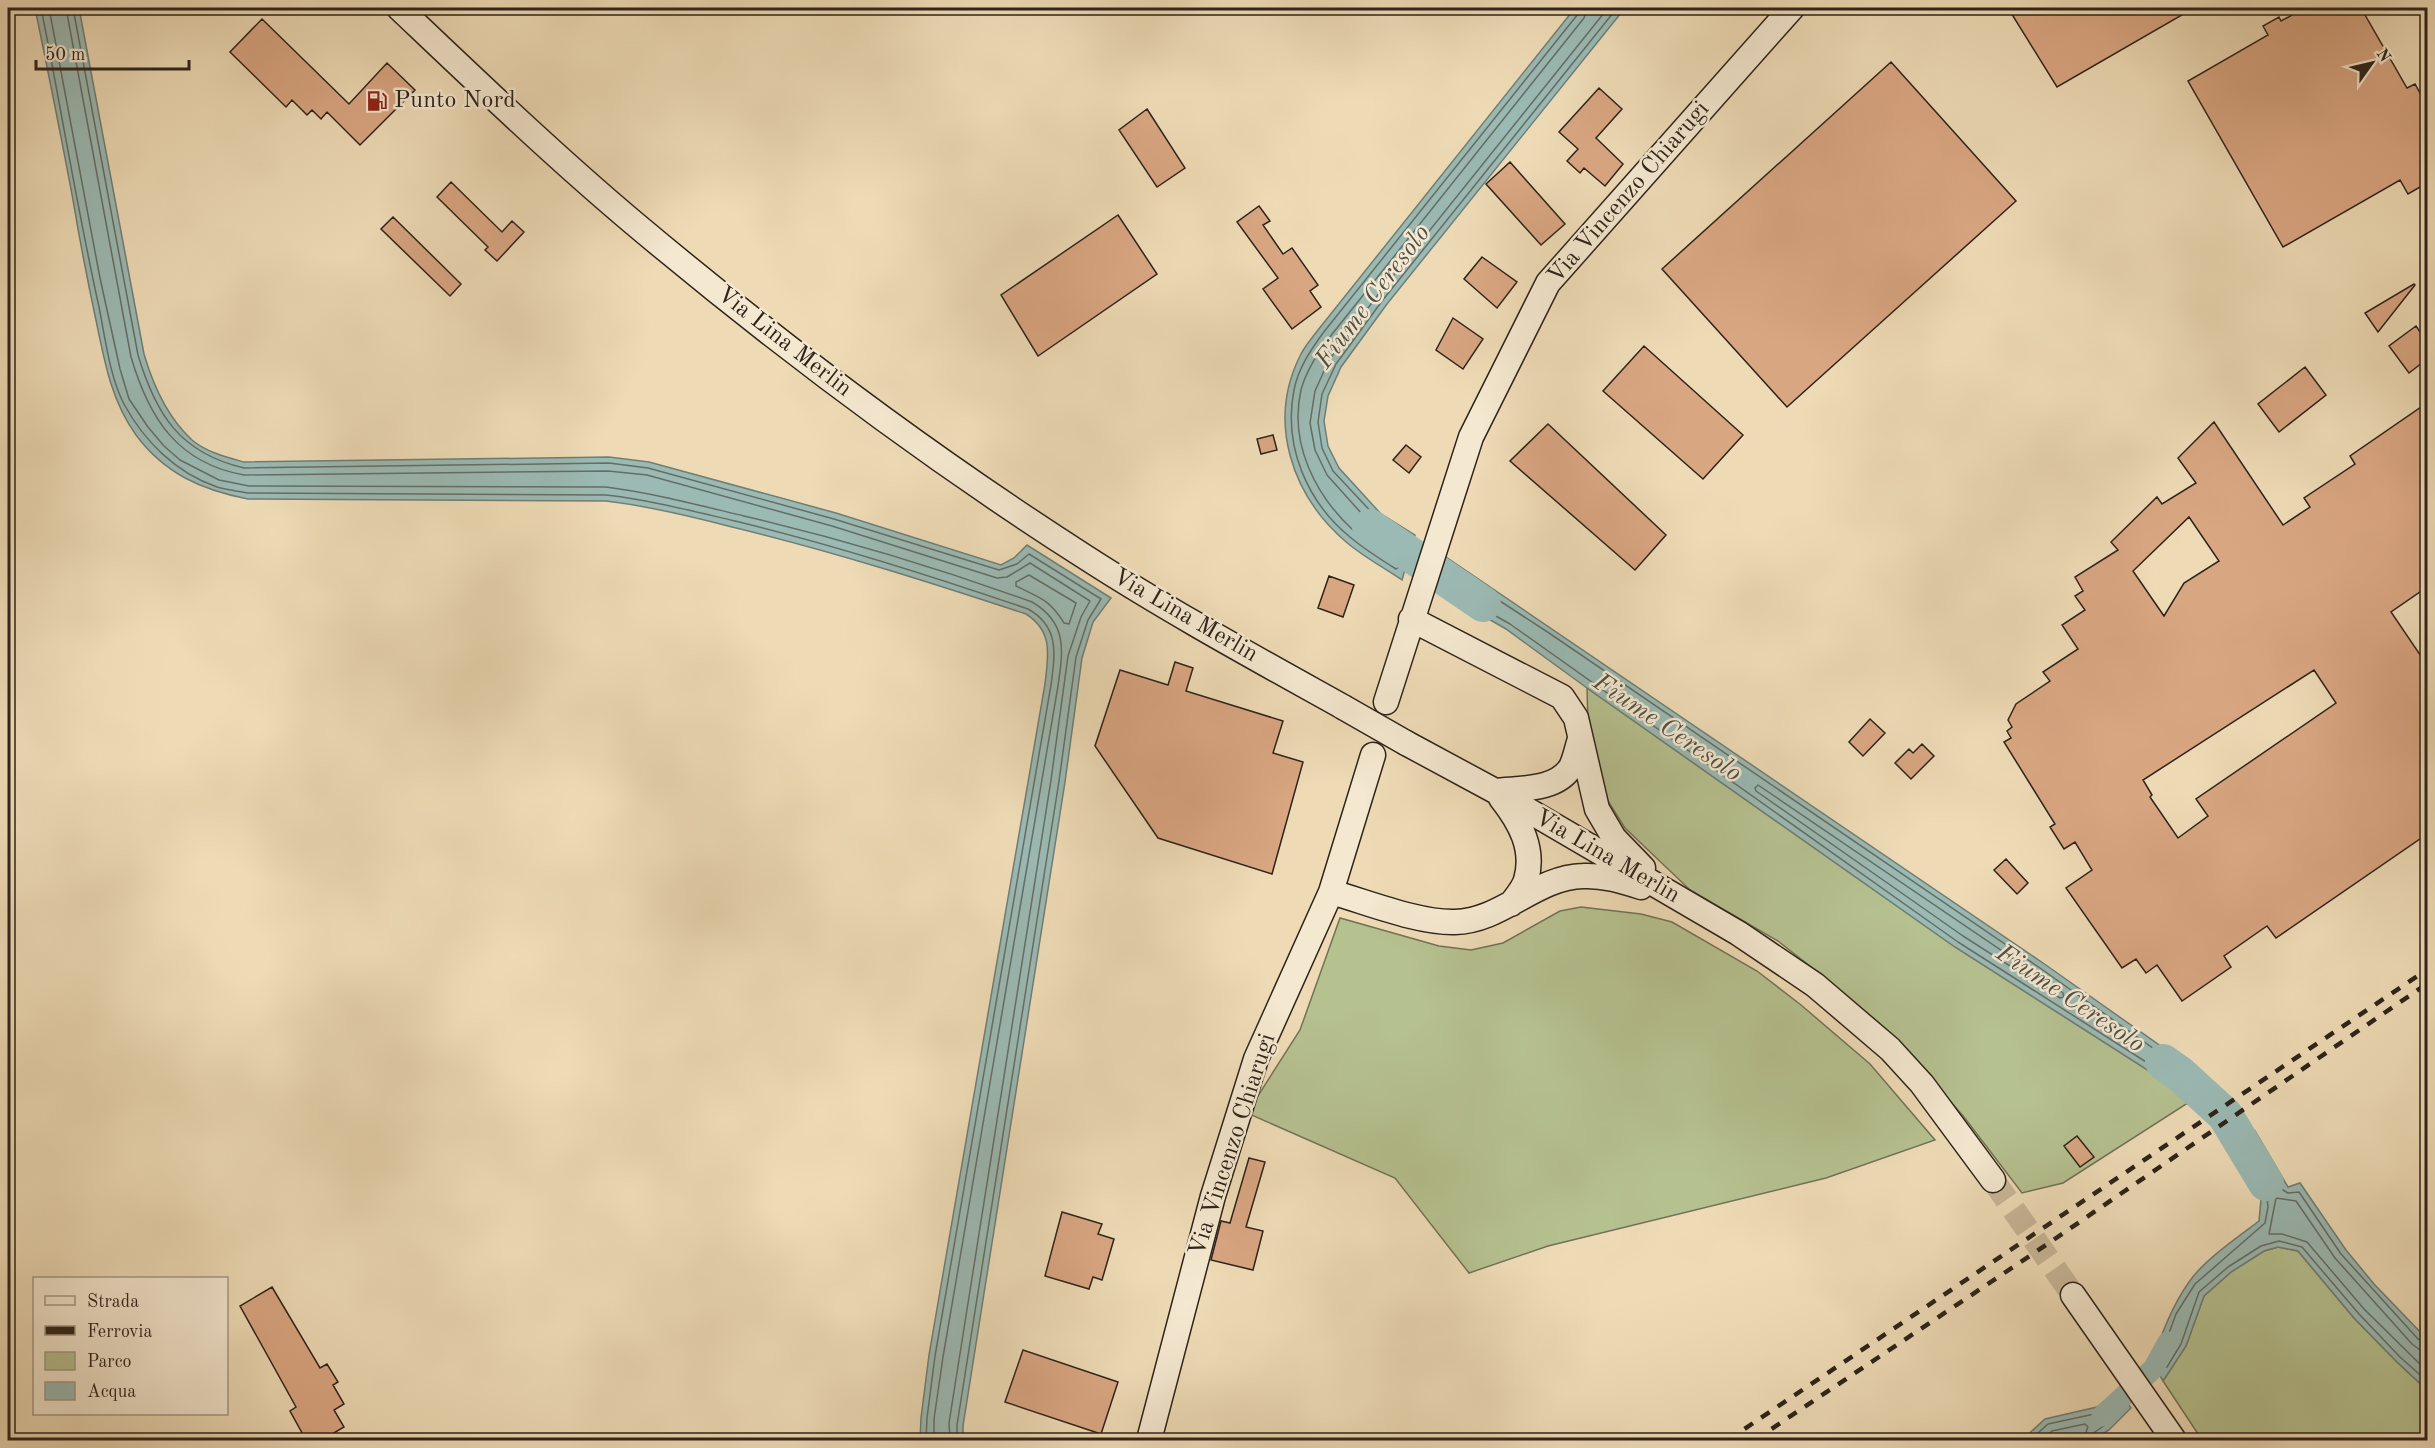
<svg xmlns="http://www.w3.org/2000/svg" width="2435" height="1448" viewBox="0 0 2435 1448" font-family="'Old Standard TT',serif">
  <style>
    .green { fill: #b6c190; stroke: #727255; stroke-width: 1.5 }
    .water { fill: #9bbab4; stroke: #6f7e76; stroke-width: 1.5 }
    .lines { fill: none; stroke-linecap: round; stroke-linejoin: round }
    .shore { stroke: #646e67; stroke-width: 1.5 }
    .canal { stroke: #9bbab4; stroke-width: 21 }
    .river { stroke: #9bbab4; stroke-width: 36 }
    .building { fill: #d9a682; stroke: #2e231a; stroke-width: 1.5; fill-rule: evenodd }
    .secondary-tunnel { stroke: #c8b697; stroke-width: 24; stroke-dasharray: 24 12; stroke-linecap: butt }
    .secondary-casing { stroke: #2e231a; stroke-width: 27 }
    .secondary { stroke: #f4e8d0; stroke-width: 24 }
    .rail { stroke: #2e231a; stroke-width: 4.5; stroke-dasharray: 10 10; stroke-linecap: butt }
    .secondary-bridge-casing { stroke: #2e231a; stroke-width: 27; stroke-linecap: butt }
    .secondary-bridge { stroke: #f4e8d0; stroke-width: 24 }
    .labels { text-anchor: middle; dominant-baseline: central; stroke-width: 5; stroke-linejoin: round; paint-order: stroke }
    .poi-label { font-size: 24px; fill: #2e231a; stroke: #f4e8d0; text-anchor: start }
    .street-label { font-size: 24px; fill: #2e231a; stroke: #f4e8d0 }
    .water-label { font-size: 26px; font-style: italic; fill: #4f5048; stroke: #f4e8d0 }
  </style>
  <rect width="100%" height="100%" fill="#eedbb6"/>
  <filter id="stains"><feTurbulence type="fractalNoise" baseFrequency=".00333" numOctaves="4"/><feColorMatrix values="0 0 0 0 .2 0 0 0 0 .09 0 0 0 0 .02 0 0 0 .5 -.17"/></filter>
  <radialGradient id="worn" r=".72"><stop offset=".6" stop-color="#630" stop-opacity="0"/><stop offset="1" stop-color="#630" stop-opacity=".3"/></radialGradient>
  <path class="green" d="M1587,688L1955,947L2165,1081L2191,1101L2063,1183L2022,1193L1964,1117L1895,1038L1824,977L1778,941L1690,890L1625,828L1608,801L1600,779L1588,724Z
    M1581,907L1641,914L1672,922L1757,971L1801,1005L1870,1064L1935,1140L1826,1178L1548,1246L1469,1273L1395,1178L1247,1113L1300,1030L1340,918L1439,946L1471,950L1503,943L1560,911Z
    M2278,1247L2298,1251L2354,1318L2396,1361L2427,1390V1440H2202L2163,1381L2186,1346L2204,1296L2231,1272L2264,1251Z"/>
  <path class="water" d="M35,8H79L144,354C153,385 167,417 192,440C206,452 226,457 244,462L609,457L649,462L836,513L1001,565L1014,558L1027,545L1111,598L1093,622L1082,658L1065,782L963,1426V1440H920L921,1418L929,1355L1045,684C1048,656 1054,632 1026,614C929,582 832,551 732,527C690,516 649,506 606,501L248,499C202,490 165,474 136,435C112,402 105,364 97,325C88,283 80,242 73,200C61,135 48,72 35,8Z
    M1575,8H1625L1387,304L1341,367L1328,396L1324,421L1328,446L1339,468L1381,514L1415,535L1402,580C1383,567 1362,556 1345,541C1292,495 1267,422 1300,356C1304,347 1312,338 1318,330Z
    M1446,557L2043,963L2216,1085L2191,1101L2165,1081L1955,947L1587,688L1506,629L1440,591Z
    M2255,1131L2288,1187L2300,1183L2346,1250L2374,1284L2427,1339V1390L2396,1361L2354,1318L2298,1251L2278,1247L2264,1251L2231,1272L2204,1296L2186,1346L2163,1381L2152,1362C2162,1333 2172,1306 2189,1282C2204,1260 2238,1237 2259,1221L2261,1199L2229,1149Z
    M2118,1390L2131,1408L2109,1430L2095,1439L2022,1440L2045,1419L2097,1407Z"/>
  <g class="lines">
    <path class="shore" d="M41,8C61,107 77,208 99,307C105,337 110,378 124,404C144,441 176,473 217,487C227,490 238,491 248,493L606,495C650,500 692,511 735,521C835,545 932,576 1028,609C1060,627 1055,654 1051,685L935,1356L927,1418L926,1440
      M49,8L100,278L120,369L129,399L148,427L164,446L180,460L219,480L249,486L606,487C653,493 698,505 744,516C842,539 938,568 1032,602C1068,623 1063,651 1058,686L943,1357L934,1419V1440
      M66,8L131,357C149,418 177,463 244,475L608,471L647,475L832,526L997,578L1007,577L1030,563L1090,601L1081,617L1068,656L1051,780L949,1423L950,1440
      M73,8L138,355C156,415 180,453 244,468L609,463L648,468L834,519L999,570L1017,564L1029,554L1101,599L1088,620L1076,657L1059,781L957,1425V1440
      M1580,8L1578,14L1323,333C1310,351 1298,369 1294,390C1283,446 1307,502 1350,537C1364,549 1380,559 1396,569L1399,567L1407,538L1377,518L1333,471L1322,448L1318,422L1322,394L1336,364L1382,301L1617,8
      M1587,8L1584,18L1329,338C1317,354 1306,371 1301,390C1289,443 1315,495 1353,530C1364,540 1379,548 1391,557L1395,555L1398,541L1371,524L1327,475L1315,450L1310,423L1315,391L1329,360L1377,296L1608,8
      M1451,569L1549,633L2040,968L2202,1083V1087L2190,1092L2168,1076L1958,942L1510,624L1448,589Z
      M1029,575L1076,603L1069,624L1064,623C1049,599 1040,598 1016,586V582Z
      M1758,785L2036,974L2063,993L2064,997L2060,998L1963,936L1756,791L1755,788Z
      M2428,1343L2418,1339L2341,1254L2299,1192L2288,1193L2283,1190L2255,1142H2251L2239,1150V1153L2267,1197L2268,1207L2265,1223L2195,1284L2176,1314L2159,1360L2162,1367H2167L2181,1344L2199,1292L2228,1267L2261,1246L2279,1241L2302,1247L2359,1314L2400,1357L2428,1382
      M2428,1351L2420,1350L2412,1344L2335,1258L2296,1201L2276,1198L2269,1234H2282L2307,1242L2364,1309L2428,1372
      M2030,1440L2048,1424L2099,1413L2115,1400H2118L2122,1409L2105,1425L2092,1434L2090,1440
      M2041,1440L2052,1431L2085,1424L2088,1427L2083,1440"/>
    <path class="canal" d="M2102,1416L2153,1369L2168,1342"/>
    <path class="river" d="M1370,527L1483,604
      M2163,1062L2180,1074L2225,1115L2266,1183"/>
  </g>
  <path class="building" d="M2008,8H2194L2057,87Z
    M2305,8H2361L2407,88L2415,84L2427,106V183L2408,194L2400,180L2283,247L2188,81L2268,35L2263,26L2279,17L2281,21Z
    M262,19L349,104L387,63L415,90L360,145L327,112L321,119L312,110L307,115L292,100L286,107L230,52Z
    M1891,62L2016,201L1787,407L1662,269Z
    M1599,88L1622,109L1596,138L1623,164L1605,186L1584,168L1580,173L1567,161L1578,149L1559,132Z
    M1147,109L1185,168L1157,187L1119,130Z
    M1510,162L1565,224L1541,245L1486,184Z
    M451,182L502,232L512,221L524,232L497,261L485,250L488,247L437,197Z
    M1259,206L1270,221L1263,225L1283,254L1292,248L1318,285L1310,291L1321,307L1292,329L1263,289L1278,278L1237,222Z
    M1118,215L1157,274L1038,356L1001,295Z
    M393,217L461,284L450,296L381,229Z
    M1482,257L1517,282L1497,308L1464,279Z
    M2414,284L2415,285L2378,332L2365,313Z
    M1453,318L1483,339L1463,369L1436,350Z
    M2416,326L2427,342L2421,347L2427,359L2409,373L2389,346Z
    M1644,346L1743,435L1703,479L1603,391Z
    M2305,367L2326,395L2279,432L2258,404Z
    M2427,403V587L2391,612L2427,665V834L2276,938L2267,926L2224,956L2231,967L2182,1001L2157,965L2146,973L2136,959L2122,968L2066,888L2092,870L2075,842L2064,849L2050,827L2055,824L2004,742L2011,738L2007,731L2012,727L2008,720L2016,704L2050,681L2043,672L2078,649L2062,625L2085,610L2075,596L2083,591L2075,577L2118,550L2111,542L2157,497L2162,504L2196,483L2178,458L2214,422L2283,525L2310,507L2304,498L2355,464L2350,456ZM2189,517L2219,561L2184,583L2164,616L2133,571ZM2314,670L2336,703L2196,799L2208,816L2178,838L2150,797L2152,795L2143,780Z
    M1548,424L1666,535L1635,570L1510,461Z
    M1273,435L1277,450L1261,454L1257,439Z
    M1406,445L1421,457L1409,473L1393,460Z
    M1329,576L1354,585L1343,617L1318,608Z
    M1175,662L1193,668L1186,691L1283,721L1273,753L1303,762L1272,874L1158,838L1095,746L1120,670L1168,685Z
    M1870,719L1885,733L1863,756L1849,742Z
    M1922,744L1934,756L1911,779L1895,763L1909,749L1913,753Z
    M2006,859L2028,883L2017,894L1994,870Z
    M2077,1136L2094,1157L2080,1167L2064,1146Z
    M1249,1158L1265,1162L1246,1227L1263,1231L1253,1270L1211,1260L1221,1221L1230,1223Z
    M1062,1212L1102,1224L1098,1234L1114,1239L1102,1280L1093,1277L1089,1289L1045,1276Z
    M272,1287L320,1368L327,1364L338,1382L333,1385L344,1404L334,1410L344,1427L322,1440H306L290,1411L296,1407L240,1306Z
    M1023,1350L1118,1382L1101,1434L1005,1402Z"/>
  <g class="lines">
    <path class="secondary-tunnel" d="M1993,1180L2073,1295"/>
    <g class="secondary-casing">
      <path id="secondary" d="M399,8C476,81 553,155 635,224C777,343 926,455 1082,555C1167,610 1255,658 1343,707
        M1411,619L1562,697L1576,718L1597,809L1614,838L1643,868
        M1386,702L1471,437L1548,283L1792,8
        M1406,743L1495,791L1738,933L1815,985L1890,1049L1922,1084L1993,1180
        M1495,791C1520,788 1556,791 1571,767C1575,759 1577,748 1580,739
        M1501,798C1520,822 1535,849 1526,880C1524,888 1516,897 1511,904
        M1331,892C1367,902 1418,923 1455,922C1502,921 1536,877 1583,876C1603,875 1622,881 1641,887
        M2073,1295L2174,1440
        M1149,1440L1213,1196L1256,1059L1331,892L1373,755"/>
    </g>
    <use href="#secondary" class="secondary"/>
    <path class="rail" d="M1728,1440L2428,969
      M1755,1440L2046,1245L2428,983"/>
    <g class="secondary-bridge-casing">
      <path id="secondary-bridge" d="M1343,707L1406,743"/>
    </g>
    <use href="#secondary-bridge" class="secondary-bridge"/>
  </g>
  <defs>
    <g id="fuel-bare" transform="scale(1.62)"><path d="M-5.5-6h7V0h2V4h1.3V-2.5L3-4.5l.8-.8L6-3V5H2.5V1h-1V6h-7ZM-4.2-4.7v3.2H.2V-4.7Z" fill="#8f2418" stroke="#f4e8d0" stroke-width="2.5" paint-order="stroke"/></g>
  </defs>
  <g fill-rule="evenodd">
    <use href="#fuel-bare" x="377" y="101"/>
  </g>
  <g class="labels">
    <g class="poi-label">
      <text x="394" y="101">Punto Nord</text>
    </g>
    <g class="street-label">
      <text transform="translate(1629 193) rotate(-49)">Via Vincenzo Chiarugi</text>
      <text transform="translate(784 342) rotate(38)">Via Lina Merlin</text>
      <text transform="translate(1185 616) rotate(30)">Via Lina Merlin</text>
      <text transform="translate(1607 857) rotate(30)">Via Lina Merlin</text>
      <text transform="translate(1233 1145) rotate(-72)">Via Vincenzo Chiarugi</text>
    </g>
    <g class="water-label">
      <text transform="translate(1373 297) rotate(-53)">Fiume Ceresolo</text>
      <text transform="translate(1667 728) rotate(34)">Fiume Ceresolo</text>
      <text transform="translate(2070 999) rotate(34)">Fiume Ceresolo</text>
    </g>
  </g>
  <rect width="2435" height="1448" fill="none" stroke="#eedbb6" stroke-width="30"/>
  <rect x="9" y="9" width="2417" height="1430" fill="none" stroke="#2e231a" stroke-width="3"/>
  <rect x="15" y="15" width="2405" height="1418" fill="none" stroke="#2e231a" stroke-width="1.5"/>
  <rect x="33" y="1277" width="195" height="138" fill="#f4e8d0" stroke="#a59987" stroke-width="1.5"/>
  <rect x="45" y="1296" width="30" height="9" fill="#f4e8d0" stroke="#a59987" stroke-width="1.5"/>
  <text x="87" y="1307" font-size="18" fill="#2e231a">Strada</text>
  <rect x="45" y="1326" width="30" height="9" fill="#2e231a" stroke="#a59987" stroke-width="1.5"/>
  <text x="87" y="1337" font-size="18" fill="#2e231a">Ferrovia</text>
  <rect x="45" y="1352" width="30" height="18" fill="#b6c190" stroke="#a59987" stroke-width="1.5"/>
  <text x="87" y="1367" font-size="18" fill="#2e231a">Parco</text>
  <rect x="45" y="1382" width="30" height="18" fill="#9bbab4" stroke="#a59987" stroke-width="1.5"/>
  <text x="87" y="1397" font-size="18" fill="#2e231a">Acqua</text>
  <g transform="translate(2372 63) rotate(56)" stroke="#f4e8d0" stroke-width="4.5" paint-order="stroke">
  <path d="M0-4.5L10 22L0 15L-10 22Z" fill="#2e231a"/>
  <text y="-9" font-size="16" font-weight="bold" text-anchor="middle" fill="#2e231a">N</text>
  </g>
  <path d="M36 60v9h153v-9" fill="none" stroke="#2e231a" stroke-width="3"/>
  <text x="45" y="60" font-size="18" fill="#2e231a" stroke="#f4e8d0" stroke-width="4.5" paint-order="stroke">50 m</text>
  <rect width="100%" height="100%" filter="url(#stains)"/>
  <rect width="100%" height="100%" fill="url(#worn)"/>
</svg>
